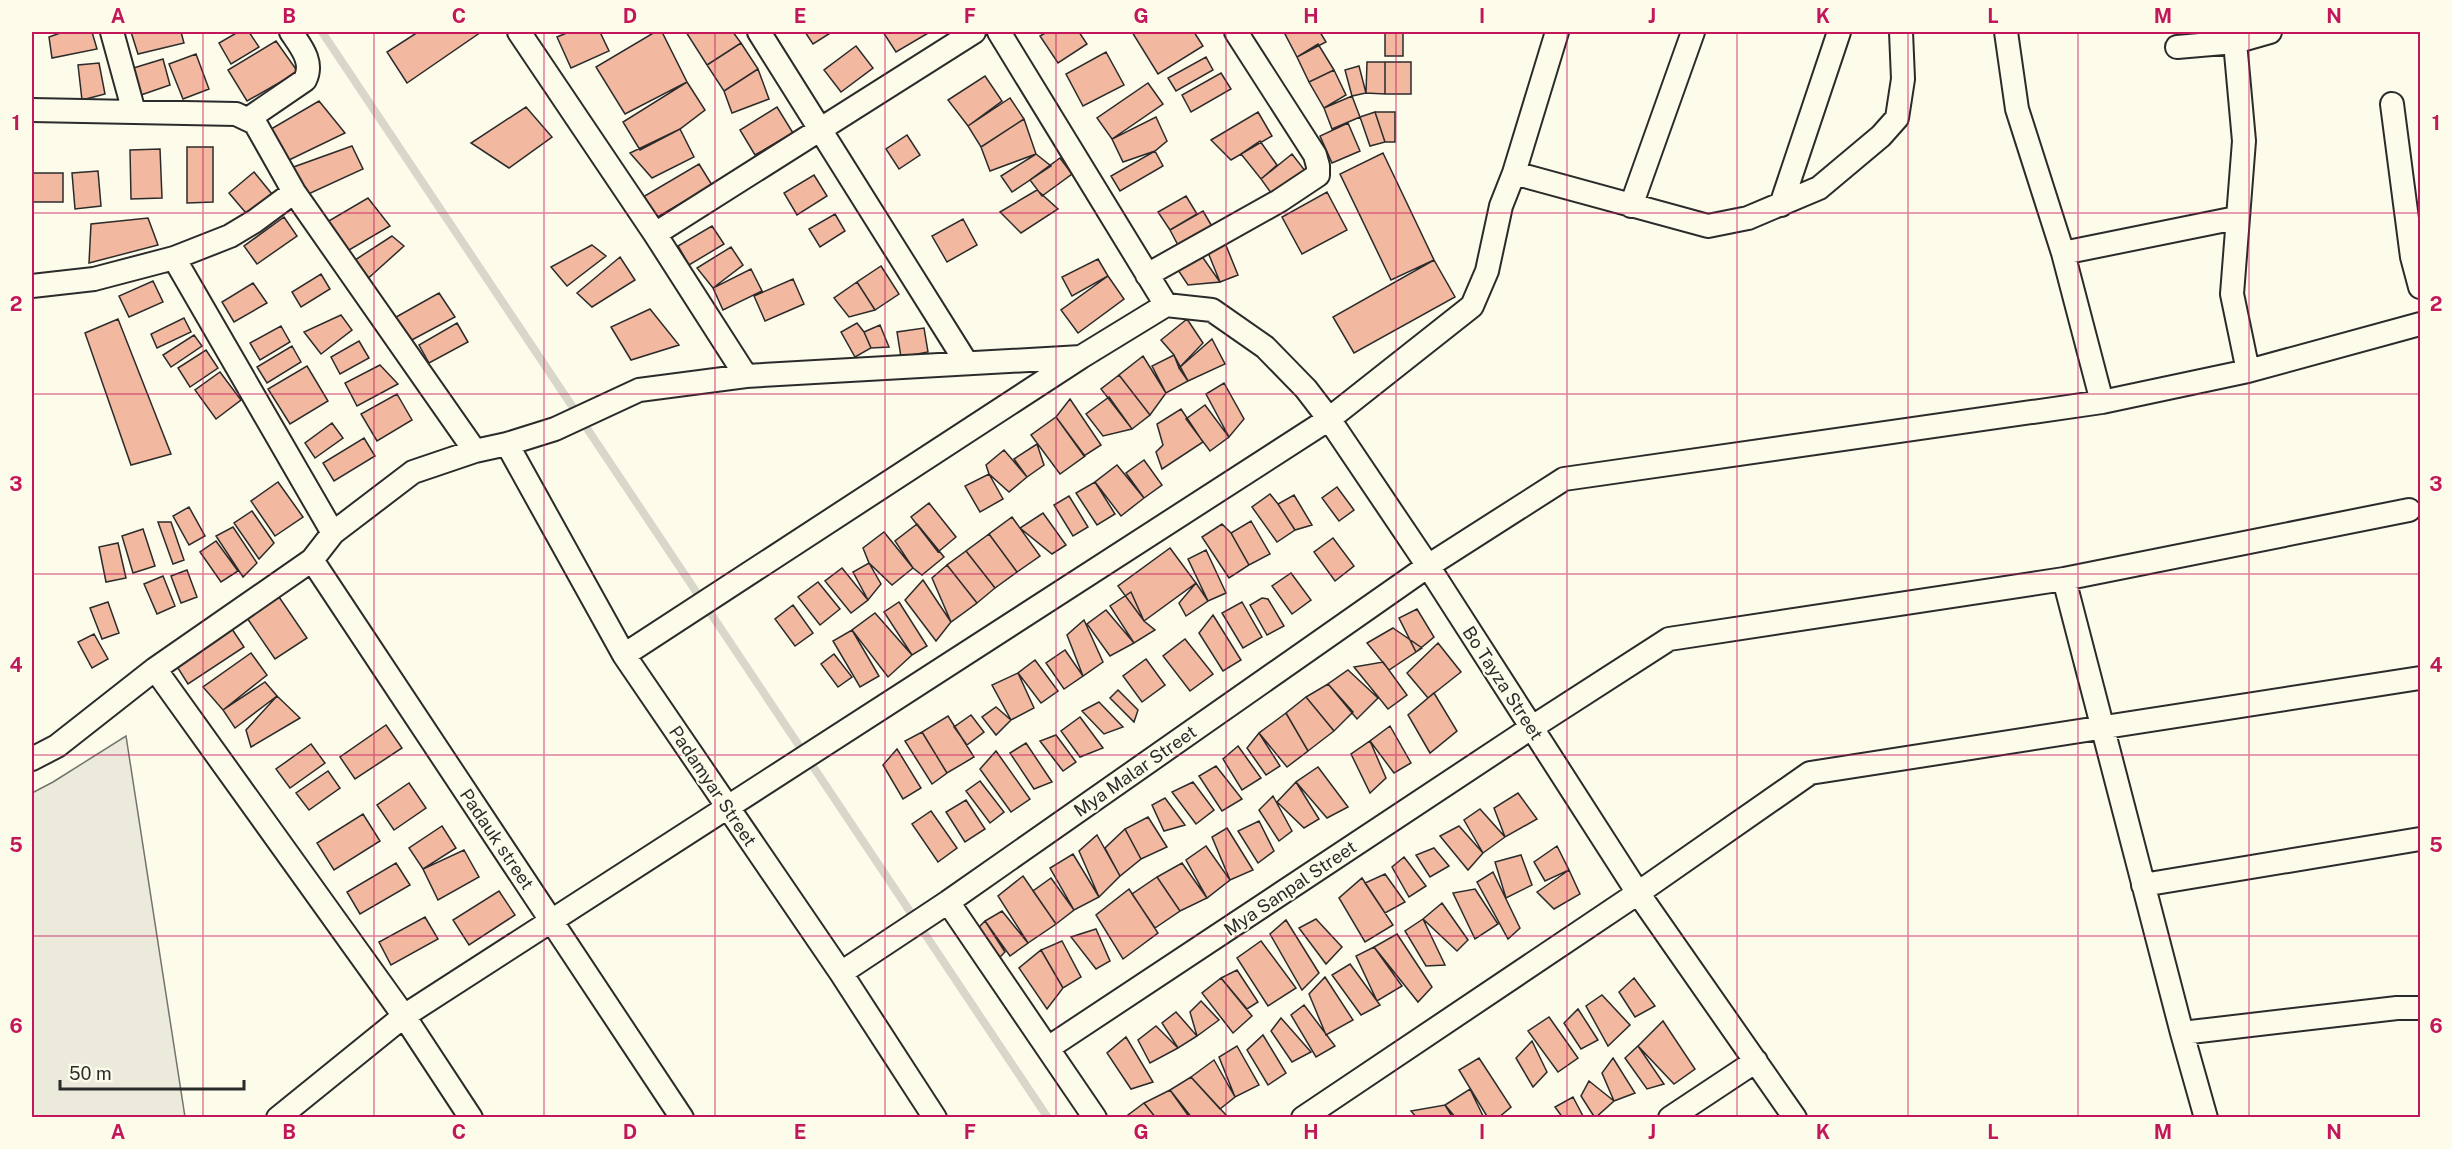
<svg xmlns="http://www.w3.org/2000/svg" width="2452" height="1149" viewBox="0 0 2452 1149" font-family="'Public Sans',sans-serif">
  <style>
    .green { fill: #ecebdb; stroke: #74746e; stroke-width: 1.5 }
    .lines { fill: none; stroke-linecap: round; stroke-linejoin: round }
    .stream { stroke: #d8d7c9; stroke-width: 8 }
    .building { fill: #f2b8a0; stroke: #2b2b2b; stroke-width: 1.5 }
    .street-casing { stroke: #2b2b2b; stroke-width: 26 }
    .street { stroke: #fdfbea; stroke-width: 22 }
    .grid { fill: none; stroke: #c2185b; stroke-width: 1.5; stroke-opacity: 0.55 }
    .labels { text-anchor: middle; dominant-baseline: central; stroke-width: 4.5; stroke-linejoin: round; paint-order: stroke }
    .street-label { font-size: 18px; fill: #2b2b2b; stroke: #fdfbea }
    .neatline { fill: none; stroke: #c2185b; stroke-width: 2 }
    .grid-label { font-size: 20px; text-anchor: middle; font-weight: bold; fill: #c2185b }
  </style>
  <rect width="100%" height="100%" fill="#fdfbea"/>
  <path class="green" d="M126,736L185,1117H32V793L53,782Z"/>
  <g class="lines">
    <path class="stream" d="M322,32L1048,1118"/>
  </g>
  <path class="building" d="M63,32H92L97,49L52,58L49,37Z
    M131,32H181L184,43L138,54Z
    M238,32H249L259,47L231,64L219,43Z
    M418,32H481L407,83L387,52Z
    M569,32H600L609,51L571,68L557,37Z
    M655,32H662L687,82L625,114L596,67Z
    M686,32H733L741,43L707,65Z
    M805,32H832L813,44Z
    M883,32H930L896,52Z
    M1047,32H1079L1087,44L1058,63L1040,36Z
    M1132,32H1194L1203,46L1158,74Z
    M1289,32H1320L1326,42L1297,57L1285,34Z
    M1385,32H1403V56H1385Z
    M276,41L298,72L247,101L228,70Z
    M741,43L758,69L724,91L707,65Z
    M1318,44L1334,70L1309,82L1297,57Z
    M856,46L873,68L841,92L824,70Z
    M1106,52L1124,85L1083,106L1066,74Z
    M196,54L209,89L183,99L169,64Z
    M1206,57L1213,70L1176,91L1168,78Z
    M163,59L170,85L138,96L127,70Z
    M1367,62H1385V94L1366,93Z
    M1385,62H1411V94H1385Z
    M99,63L105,94L82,100L78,65Z
    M1359,66L1366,93L1352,96L1345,70Z
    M758,69L769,99L732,113L724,91Z
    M1334,70L1346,95L1324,108L1309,82Z
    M1221,73L1231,89L1191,112L1182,95Z
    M985,76L1002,101L968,126L948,100Z
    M687,82L705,110L680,129L640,150L623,122Z
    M1148,83L1163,104L1112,139L1097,118Z
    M1352,96L1360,117L1332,129L1324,108Z
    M1010,98L1024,119L981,147L968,126Z
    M319,101L345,133L287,161L266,132Z
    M526,107L552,137L509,168L471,143Z
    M777,107L793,133L755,155L740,130Z
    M1258,112L1272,136L1231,160L1211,140Z
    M1375,112L1385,142L1370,146L1360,117Z
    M1375,112H1395V142H1385Z
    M1156,117L1167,141L1155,151L1123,162L1112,139Z
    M1024,119L1036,154L990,171L981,147Z
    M1348,123L1360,151L1332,163L1320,136Z
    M680,129L694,157L652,178L630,153Z
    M907,135L920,155L899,169L886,149Z
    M1260,141L1277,165L1261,179L1241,154Z
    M352,146L363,169L304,196L288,169Z
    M187,147H213V202L187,203Z
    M160,149L162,198L131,199L130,150Z
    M1155,151L1163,166L1120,191L1111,176Z
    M1383,153L1434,260L1391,280L1340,174Z
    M1036,154L1051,166L1012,192L1001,176Z
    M1292,154L1306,172L1274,197L1261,179Z
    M1060,158L1072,174L1042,196L1030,180Z
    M699,164L712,185L656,218L643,197Z
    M98,171L101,206L75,209L72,173Z
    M254,172L276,199L251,219L229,193Z
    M32,173H63V202H32Z
    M814,175L827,196L797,215L784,193Z
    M1037,190L1058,209L1021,233L1000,212Z
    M1327,192L1347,230L1302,254L1282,217Z
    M1186,196L1197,214L1170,230L1158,212Z
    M368,198L390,226L344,253L327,222Z
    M1203,211L1213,228L1179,247L1170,230Z
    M835,214L845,231L820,247L809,229Z
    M284,217L297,236L257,264L244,246Z
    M148,218L158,245L89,263L91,224Z
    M963,219L977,245L947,262L932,236Z
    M712,226L724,244L689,265L678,246Z
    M392,236L404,246L363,283L355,260Z
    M1225,243L1238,275L1220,282L1207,250Z
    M592,245L606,256L567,286L551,267Z
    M731,247L743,265L713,288L697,268Z
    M1201,255L1220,282L1188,285L1178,270Z
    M620,257L635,280L592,307L577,293Z
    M1098,259L1108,276L1072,296L1062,277Z
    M1434,260L1455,297L1354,353L1333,317Z
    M881,266L899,294L875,310L857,282Z
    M751,269L762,291L723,310L713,288Z
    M321,274L330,289L301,307L292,292Z
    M1108,276L1124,299L1078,333L1061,310Z
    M793,279L804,304L765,321L754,296Z
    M153,281L163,302L129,317L119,296Z
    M857,282L875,310L849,317L834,298Z
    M253,283L267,303L234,322L222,302Z
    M439,293L455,317L408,342L389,321Z
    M650,309L679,345L631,360L611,327Z
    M341,315L352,330L321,354L304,332Z
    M184,318L191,332L157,348L151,334Z
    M118,319L171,454L131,465L85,333Z
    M1187,319L1203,343L1179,368L1174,355L1161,340Z
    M457,323L468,342L429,363L419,345Z
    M857,323L864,332L871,348L855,357L841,332Z
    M880,325L889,347L871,348L864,332Z
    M281,326L290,342L260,360L250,343Z
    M924,328L928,352L901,357L897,332Z
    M194,335L202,346L171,367L163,355Z
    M1212,339L1225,364L1188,381L1179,368Z
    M359,341L369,358L340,374L331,357Z
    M292,346L301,362L267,383L257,367Z
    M206,350L218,368L190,387L178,368Z
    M1174,355L1188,381L1166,393L1152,366Z
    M1143,356L1166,393L1150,415L1119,375Z
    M380,365L398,384L357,406L345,383Z
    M307,366L328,401L290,424L268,389Z
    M220,372L241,400L216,419L195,390Z
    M1119,375L1150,415L1132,429L1101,389Z
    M1224,383L1244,419L1229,437L1206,394Z
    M397,394L412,420L377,441L361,414Z
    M1109,397L1132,429L1103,436L1086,414Z
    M1070,399L1101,445L1084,456L1056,417Z
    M1205,405L1229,437L1210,451L1186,419Z
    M1181,409L1203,442L1162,469L1156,452L1163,445L1157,424Z
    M1056,417L1085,456L1060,474L1031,435Z
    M332,423L343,438L315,458L305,443Z
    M364,438L375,456L334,481L323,463Z
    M1037,444L1044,465L1027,477L1014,459Z
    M1004,450L1027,477L1009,492L989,474L986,465Z
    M1144,460L1162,485L1144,498L1126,473Z
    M1117,465L1144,498L1121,516L1095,482Z
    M989,474L1003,499L980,512L965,486Z
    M278,482L303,517L275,536L251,501Z
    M1095,482L1115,514L1097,525L1076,493Z
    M1337,487L1354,510L1339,521L1322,498Z
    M1270,494L1278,504L1295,530L1277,542L1252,507Z
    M1294,495L1312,525L1295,530L1278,504Z
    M1069,496L1088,527L1073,536L1054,505Z
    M929,503L956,537L938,552L911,517Z
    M189,507L205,536L189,545L173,516Z
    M252,511L274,543L259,559L234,523Z
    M1043,513L1066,545L1052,554L1020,528Z
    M1012,517L1040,556L1017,572L989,534Z
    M1251,521L1270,554L1249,565L1231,533Z
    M158,522H171L184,560L173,564Z
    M917,524L944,557L922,575L913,568L895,541Z
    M1222,524L1231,533L1249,565L1229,578L1202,537Z
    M233,527L257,563L243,577L216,536Z
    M143,529L155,566L133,573L122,536Z
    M884,532L913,568L892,585L869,563L863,548Z
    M989,534L1017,572L995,588L966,551Z
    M1333,538L1354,566L1335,581L1314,552Z
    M216,541L238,571L221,582L200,552Z
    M118,543L126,578L106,582L99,547Z
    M1170,548L1196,583L1144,621L1118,586Z
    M1206,550L1226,593L1208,601L1188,559Z
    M966,551L995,588L977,603L947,565Z
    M869,563L881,584L868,600L853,572Z
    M947,565L977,603L951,622L932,578Z
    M842,568L868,600L851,613L825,581Z
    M187,570L197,597L181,603L171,576Z
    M1291,573L1311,600L1292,614L1272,586Z
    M163,576L175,606L157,614L144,584Z
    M923,580L951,622L936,641L905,600Z
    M818,582L840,609L820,625L798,597Z
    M1196,583L1208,601L1186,616L1179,603Z
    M1131,592L1144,621L1155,630L1134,643L1110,606Z
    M279,597L307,638L275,659L247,618Z
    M1262,598L1268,599L1284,626L1267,635L1250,605Z
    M108,602L119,633L102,639L90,608Z
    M899,602L927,646L912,655L884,612Z
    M1242,602L1262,637L1243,648L1222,613Z
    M793,605L813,633L795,646L775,619Z
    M1417,609L1434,637L1416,652L1399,618Z
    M1106,610L1134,643L1110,656L1087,624Z
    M875,613L912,655L888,677L852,630Z
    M1213,615L1241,660L1223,671L1199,633Z
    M1084,620L1103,662L1083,676L1067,635Z
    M1393,628L1422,648L1389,670L1367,643Z
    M232,629L244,647L188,684L176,665Z
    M852,630L879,676L860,687L833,641Z
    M94,634L108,659L92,668L78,642Z
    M1185,639L1213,674L1190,691L1163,656Z
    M1438,643L1461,672L1428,698L1407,673Z
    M1065,650L1083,676L1064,689L1046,663Z
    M251,653L267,675L223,710L203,687Z
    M834,654L852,677L838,687L821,664Z
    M1146,659L1165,685L1142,702L1123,676Z
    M1035,660L1058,691L1041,703L1018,673Z
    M1383,662L1407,695L1388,709L1354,667Z
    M1348,670L1378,698L1357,719L1328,684Z
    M1018,673L1034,708L1011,720L992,685Z
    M265,682L277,696L235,728L223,710Z
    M1328,684L1353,712L1334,731L1306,697Z
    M1118,690L1138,710L1134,722L1110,698Z
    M1434,693L1457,731L1430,753L1408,715Z
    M277,696L300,718L251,747L246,730Z
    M1306,697L1334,731L1308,751L1286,713Z
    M1099,702L1123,727L1104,734L1082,711Z
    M996,707L1011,720L996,735L982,717Z
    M1286,713L1308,751L1287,767L1259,733Z
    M971,715L984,732L967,745L954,727Z
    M948,716L974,757L947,773L922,732Z
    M1080,717L1103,748L1080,757L1061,731Z
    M386,725L402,748L355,779L340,757Z
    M1390,726L1411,763L1394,773L1370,741Z
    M922,732L947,773L932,784L905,741Z
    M1259,733L1280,766L1266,775L1247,748Z
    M1056,735L1076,762L1063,771L1040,741Z
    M1370,741L1386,778L1370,793L1351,754Z
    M1026,743L1052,782L1034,789L1010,753Z
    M311,744L325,763L290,788L276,769Z
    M1238,746L1261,778L1242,790L1223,759Z
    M897,749L921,788L903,799L883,765Z
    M996,751L1030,799L1011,812L980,769Z
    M1216,766L1242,799L1222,811L1199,776Z
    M1318,767L1348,807L1327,818L1296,782Z
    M328,771L340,788L309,810L296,793Z
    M980,781L1004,812L990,823L966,791Z
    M1193,782L1214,810L1196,824L1172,792Z
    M1296,782L1319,819L1304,828L1277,802Z
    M409,783L426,808L394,830L377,805Z
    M1518,793L1537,819L1505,837L1494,808Z
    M1273,796L1292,831L1279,841L1259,810Z
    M1165,798L1185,825L1164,831L1152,805Z
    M966,800L985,829L965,842L946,812Z
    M1480,809L1505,837L1483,853L1464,820Z
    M931,811L957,848L938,862L912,824Z
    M363,814L380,841L334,870L317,843Z
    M1148,817L1167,847L1141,859L1125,829Z
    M1259,821L1274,851L1258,863L1238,831Z
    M442,826L456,848L423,869L409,848Z
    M1459,826L1483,853L1468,870L1440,836Z
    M1227,828L1253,870L1230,880L1212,837Z
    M1125,829L1141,859L1120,876L1105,848Z
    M1097,835L1120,876L1099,897L1079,851Z
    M1206,846L1230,880L1207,898L1186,860Z
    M1557,846L1569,870L1545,881L1534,862Z
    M1434,848L1449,866L1430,877L1416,855Z
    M464,850L479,877L438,900L423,869Z
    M1073,854L1099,897L1074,910L1050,868Z
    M1521,855L1532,885L1506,898L1495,862Z
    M1404,857L1426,886L1409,897L1392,867Z
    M396,863L410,885L360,914L347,892Z
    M1182,863L1207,898L1180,911L1157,877Z
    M1569,870L1580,894L1554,909L1537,892Z
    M1493,872L1520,928L1508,939L1477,882Z
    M1385,874L1405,902L1385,913L1365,883Z
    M1023,876L1056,924L1028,943L998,896Z
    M1157,877L1180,911L1155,928L1132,894Z
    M1051,878L1074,910L1056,924L1033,891Z
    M1362,878L1393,925L1365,942L1339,898Z
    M1129,889L1158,933L1123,959L1096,915Z
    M1475,889L1498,924L1475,939L1453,893Z
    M499,891L515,915L469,945L453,920Z
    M1442,903L1468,940L1457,951L1423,919Z
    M1002,911L1028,943L1010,956L985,921Z
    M425,917L438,939L391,965L379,942Z
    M1316,919L1342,947L1326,964L1299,928Z
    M1423,919L1445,965L1426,966L1405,931Z
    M1286,920L1319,973L1302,990L1270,934Z
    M985,921L1005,952L998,959L978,928Z
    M1096,929L1110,961L1096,969L1071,937Z
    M1397,934L1432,987L1418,1002L1374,947Z
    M1062,941L1081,977L1063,988L1041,950Z
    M1261,941L1296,988L1268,1006L1237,958Z
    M1374,947L1402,986L1377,1001L1356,956Z
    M1041,950L1063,988L1047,1009L1019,968Z
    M1350,964L1380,1005L1361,1015L1332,975Z
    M1237,970L1258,1002L1247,1009L1221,978Z
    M1325,977L1353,1020L1326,1035L1309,994Z
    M1221,978L1252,1016L1233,1033L1202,993Z
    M1634,978L1655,1006L1635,1017L1619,992Z
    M1602,995L1630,1025L1608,1046L1586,1006Z
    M1201,1001L1219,1020L1197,1036L1190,1012Z
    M1304,1005L1335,1046L1316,1057L1291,1015Z
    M1578,1009L1598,1040L1581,1049L1564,1023Z
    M1176,1012L1197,1036L1178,1048L1162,1023Z
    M1549,1017L1578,1058L1558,1072L1528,1031Z
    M1281,1018L1311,1052L1292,1062L1271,1031Z
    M1663,1021L1695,1069L1674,1084L1638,1046Z
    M1156,1026L1178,1048L1150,1063L1138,1040Z
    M1263,1035L1286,1073L1268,1085L1247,1050Z
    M1126,1037L1153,1082L1131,1089L1107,1053Z
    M1532,1041L1547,1072L1533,1087L1516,1058Z
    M1237,1046L1259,1085L1235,1097L1219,1057Z
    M1638,1046L1664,1084L1647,1089L1625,1058Z
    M1479,1058L1511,1107L1498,1118H1488L1459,1070Z
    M1613,1058L1635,1093L1614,1101L1602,1073Z
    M1214,1060L1235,1097L1220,1109L1191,1077Z
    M1191,1077L1226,1115L1223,1118H1192L1170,1090Z
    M1589,1081L1614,1101L1595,1118L1581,1096Z
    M1470,1089L1484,1118H1456L1445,1105Z
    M1170,1090L1190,1118H1156L1144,1103Z
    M1573,1097L1584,1118H1563L1555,1107Z
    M1144,1103L1156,1118H1124Z
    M1445,1105L1453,1118H1417L1411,1111Z"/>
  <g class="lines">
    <g class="street-casing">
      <path id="street" d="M112,32L134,112
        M519,32L655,234L746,376
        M759,32L966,362
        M999,32L1166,305
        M2006,32L2017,109L2063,253L2102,402
        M2235,42L2270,32
        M2177,47L2235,42L2244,141L2232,294L2248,371
        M2392,104L2412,257L2420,287
        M32,110L236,114L255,123L294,192L475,451
        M248,119L305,80C314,62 301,47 291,32
        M1514,173L1708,226L1748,218L1819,188L1881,136L1897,118L1903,79L1901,32
        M1781,205L1839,32
        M1631,206L1693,32
        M655,234L974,32
        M2063,253L2236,218
        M174,258L333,533
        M1147,275L1279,201L1318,175V166L1315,155L1236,32
        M32,286L94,279L174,258L230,236L255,221L294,192
        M1166,305L1212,310L1265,347L1306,389L1329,419L1428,566L1638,893L1795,1118
        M507,444L624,655L841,973L935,1118
        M312,560L682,1118
        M2064,579L2182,1033L2206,1118
        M624,655L1081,357L1166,305
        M155,669L404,1016L471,1118
        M32,759L57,746L155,669L312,560L333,533L413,472L475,451L507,444L555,429L639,390L746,376L1081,357
        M2143,885L2420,839
        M948,902L1095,1118
        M841,973L948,902L1428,566L1564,479L2102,402L2248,371L2420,324
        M2182,1033L2397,1008H2420
        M1048,1048L1531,728L1669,639L2064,579L2409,510
        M278,1118L404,1016L1329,419L1472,306L1487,271L1501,206L1514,173L1557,32
        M1303,1118L1638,893L1810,773L2420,678
        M1670,1118L1756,1061"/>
    </g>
    <use href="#street" class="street"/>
  </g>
  <path class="grid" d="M203,32V1118M374,32V1118M544,32V1118M715,32V1118M885,32V1118M1056,32V1118M1226,32V1118M1396,32V1118M1567,32V1118M1737,32V1118M1908,32V1118M2078,32V1118M2249,32V1118M32,213H2420M32,394H2420M32,574H2420M32,755H2420M32,936H2420"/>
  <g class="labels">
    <g class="street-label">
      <text transform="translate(1503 683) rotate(57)">Bo Tayza Street</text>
      <text transform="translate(1135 771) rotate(-35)">Mya Malar Street</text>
      <text transform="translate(713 786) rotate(56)">Padamyar Street</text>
      <text transform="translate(497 839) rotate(56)">Padauk street</text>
      <text transform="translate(1290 888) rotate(-34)">Mya Sanpal Street</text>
    </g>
  </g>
  <rect width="2452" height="1149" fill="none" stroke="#fdfbea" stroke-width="66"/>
  <path d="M60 1080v9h184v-9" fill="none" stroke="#2b2b2b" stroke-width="3"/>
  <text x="69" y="1080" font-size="18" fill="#2b2b2b" stroke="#fdfbea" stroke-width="4.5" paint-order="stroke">50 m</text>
  <rect x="33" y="33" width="2386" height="1083" class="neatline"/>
  <g class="grid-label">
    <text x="118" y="23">A</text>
    <text x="289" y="23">B</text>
    <text x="459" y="23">C</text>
    <text x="630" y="23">D</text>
    <text x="800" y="23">E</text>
    <text x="970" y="23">F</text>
    <text x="1141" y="23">G</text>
    <text x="1311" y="23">H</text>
    <text x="1482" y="23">I</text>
    <text x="1652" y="23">J</text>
    <text x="1823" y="23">K</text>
    <text x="1993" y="23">L</text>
    <text x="2163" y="23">M</text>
    <text x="2334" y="23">N</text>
    <text x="16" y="130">1</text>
    <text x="2436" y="130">1</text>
    <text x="16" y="311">2</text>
    <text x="2436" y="311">2</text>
    <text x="16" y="491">3</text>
    <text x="2436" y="491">3</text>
    <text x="16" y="672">4</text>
    <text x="2436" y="672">4</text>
    <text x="16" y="852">5</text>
    <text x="2436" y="852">5</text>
    <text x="16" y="1033">6</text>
    <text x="2436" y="1033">6</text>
    <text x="118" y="1139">A</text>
    <text x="289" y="1139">B</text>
    <text x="459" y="1139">C</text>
    <text x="630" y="1139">D</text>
    <text x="800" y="1139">E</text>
    <text x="970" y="1139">F</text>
    <text x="1141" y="1139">G</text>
    <text x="1311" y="1139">H</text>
    <text x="1482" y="1139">I</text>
    <text x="1652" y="1139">J</text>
    <text x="1823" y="1139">K</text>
    <text x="1993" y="1139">L</text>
    <text x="2163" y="1139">M</text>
    <text x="2334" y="1139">N</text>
  </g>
</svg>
